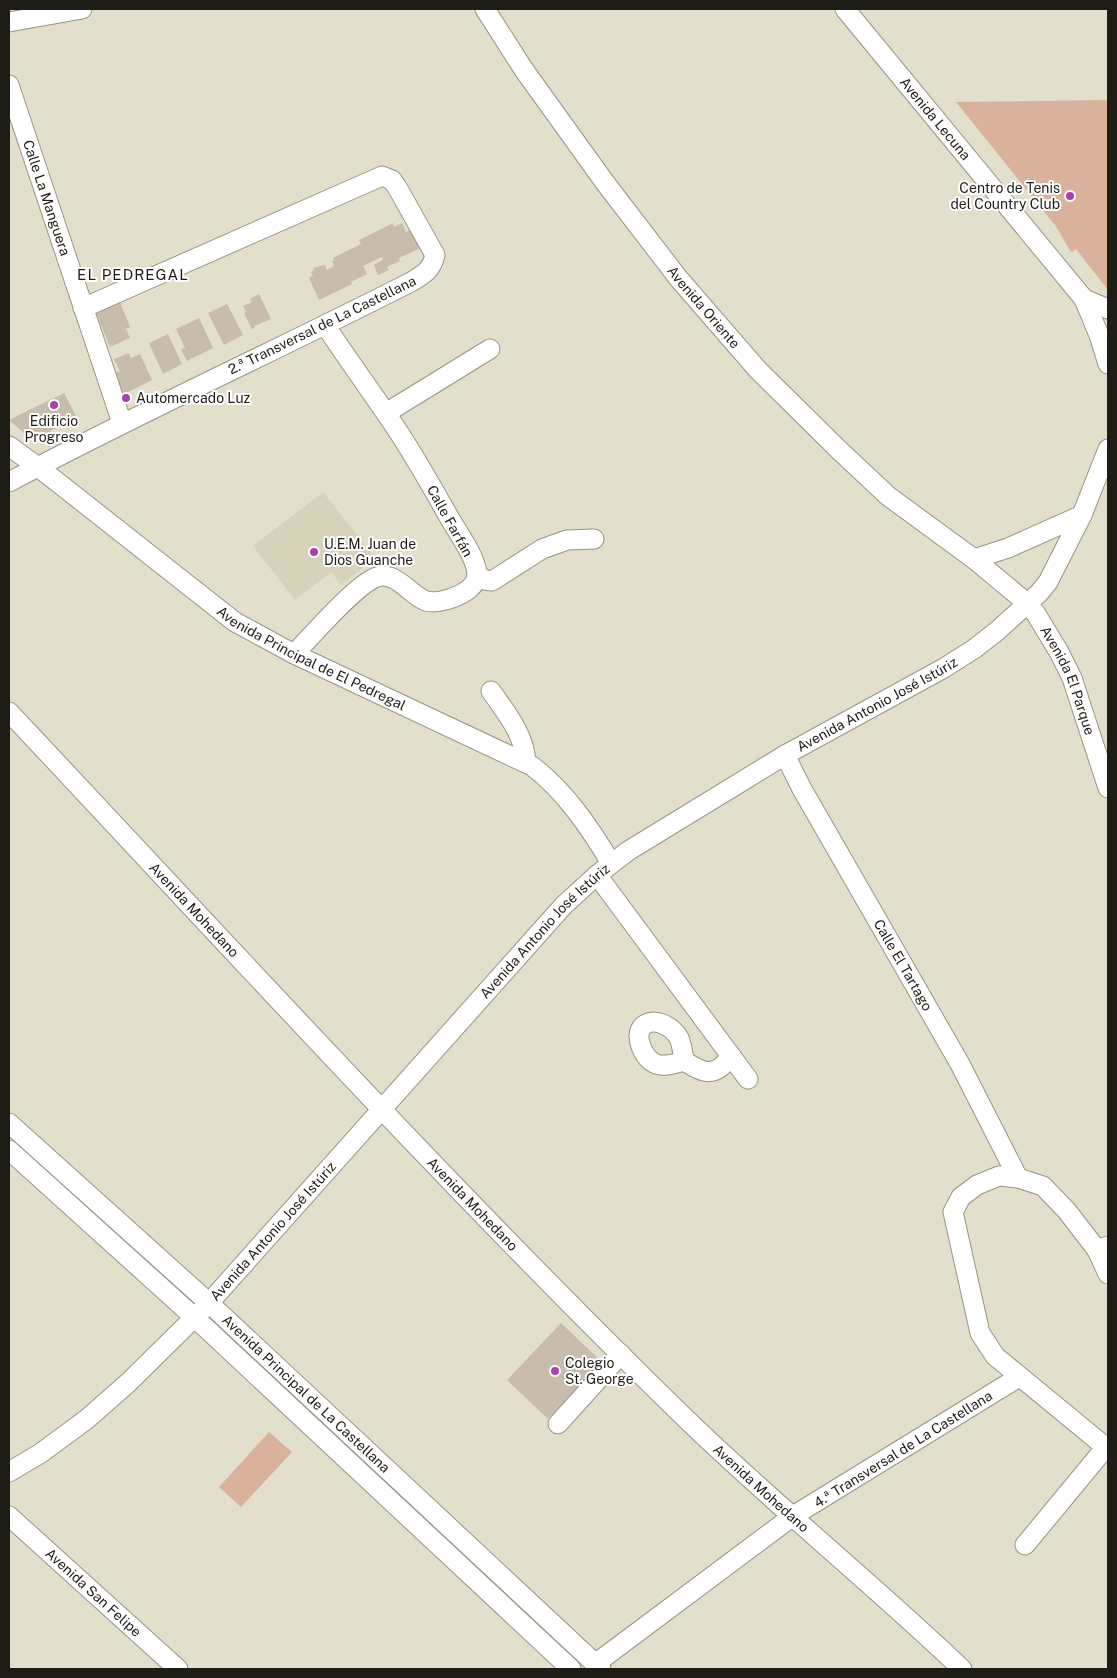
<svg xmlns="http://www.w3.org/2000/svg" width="1117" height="1678" viewBox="0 0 1117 1678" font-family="'Public Sans',sans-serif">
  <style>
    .built { fill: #d7d3bb }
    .green { fill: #dab19d }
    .building { fill: #c8bcad }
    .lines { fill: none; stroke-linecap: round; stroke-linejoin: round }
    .minor-casing { stroke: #989584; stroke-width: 21 }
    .minor { stroke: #fff; stroke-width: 19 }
    .poi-dot { fill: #aa42a5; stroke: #fff; stroke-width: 2 }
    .labels { text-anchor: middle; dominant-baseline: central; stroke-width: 4; stroke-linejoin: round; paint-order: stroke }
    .street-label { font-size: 14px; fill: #1d1c15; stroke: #fff }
    .poi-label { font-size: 14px; fill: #1d1c15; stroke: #fff; text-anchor: start }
    .neighbourhood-label { font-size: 15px; letter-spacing: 1px; fill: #1d1c15; stroke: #fff }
  </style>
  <rect width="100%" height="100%" fill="#e2dfcd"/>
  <path class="built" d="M323,492L375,558L341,585L331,572L295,600L253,546Z"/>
  <path class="green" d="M1108,100V290L1076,249L1071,252L1055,225L956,102Z
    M269,1432L292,1452L241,1507L219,1487Z"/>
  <path class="building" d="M393,223L394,227L402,223L406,232L412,229L421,248L399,258L400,261L387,267L389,270L378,275L374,265L383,259L382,257L363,266L367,274L351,282L352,284L319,300L309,278L313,276L311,272L314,270L313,268L325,265L327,270L334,266L332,261L334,260L333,258L361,244L359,240Z
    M259,294L271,319L254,326L255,328L252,329L244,313L246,312L243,306L252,302L250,299Z
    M119,300L130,327L126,329L130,338L110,347L95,310Z
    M227,304L243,335L224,345L208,313Z
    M199,318L213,348L187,361L181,350L185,348L176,329Z
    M168,334L182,364L163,374L149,343Z
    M129,353L131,358L140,354L152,380L120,396L113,374L120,371L114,359Z
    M64,393L77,418L32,440L9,420Z
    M561,1323L602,1362L548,1419L507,1380Z"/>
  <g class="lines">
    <g class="minor-casing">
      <g id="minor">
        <path id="s1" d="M485,9L524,70L606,184L679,279L758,370L839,450L888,496L974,559L1028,604L1036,614L1059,652L1072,678L1108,788"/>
        <path id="s2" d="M845,9L1084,299L1099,335L1108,364"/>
        <path d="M9,22L82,9"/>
        <path id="s3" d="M9,85L122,423"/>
        <path d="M1084,299L1108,309"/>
        <path d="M386,413L490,349"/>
        <path id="s4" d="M9,446L42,470L235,622L294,654L532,766C565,791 590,828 611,863"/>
        <path d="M9,482C141,412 277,350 411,282C423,275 432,270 435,255L397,187L392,180L382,176L83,308"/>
        <path d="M974,559L1008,548L1082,515"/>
        <path d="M477,574L485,580L492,581L542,549L567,540L594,539"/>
        <path d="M294,654C311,637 356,584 377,577C396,571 410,595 426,601C433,603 445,601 452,598C463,594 478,586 477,573C475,556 459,534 450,519C430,483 409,446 385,412C365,383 345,355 325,325"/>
        <path d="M491,691C507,714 524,734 526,762"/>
        <path id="s5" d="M9,712C231,948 449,1188 681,1414C771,1502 871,1582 962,1669"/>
        <path id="s6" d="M785,755L802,789L960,1064L1018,1178"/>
        <path d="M597,875L748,1079"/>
        <path d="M684,1061C676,1063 663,1068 654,1063C644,1058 633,1036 643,1026C654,1016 673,1027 679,1038C682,1045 683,1053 684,1061C705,1074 715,1078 731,1056"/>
        <path id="s7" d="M9,1123L209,1303L601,1669"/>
        <path d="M9,1150L194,1317L571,1669"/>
        <path d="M1108,1246L1097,1250L1067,1211L1043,1186L1018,1178L999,1176L977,1185L961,1197L953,1212L980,1333L995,1356L1108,1449"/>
        <path d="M1097,1250L1108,1274"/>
        <path d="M558,1424L621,1354"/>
        <path id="s8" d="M9,1472L41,1453L87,1419L129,1382L209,1303L564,905L597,875L628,851L785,755L944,668L974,649L997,631L1039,593L1048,582L1082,515L1108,449"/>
        <path id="s9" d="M9,1516L178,1669"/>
        <path d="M1025,1545L1106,1447"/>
        <path d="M595,1664L793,1516L1019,1377"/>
      </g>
    </g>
    <use href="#minor" class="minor"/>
  </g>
  <g class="poi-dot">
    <circle cx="1070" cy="196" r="5"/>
    <circle cx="126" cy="398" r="5"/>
    <circle cx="54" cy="405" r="5"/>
    <circle cx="314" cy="552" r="5"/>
    <circle cx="555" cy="1371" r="5"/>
  </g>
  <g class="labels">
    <g class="street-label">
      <text stroke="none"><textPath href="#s2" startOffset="142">Avenida Lecuna</textPath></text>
      <text stroke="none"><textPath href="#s3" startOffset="119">Calle La Manguera</textPath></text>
      <text stroke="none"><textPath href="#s1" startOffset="370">Avenida Oriente</textPath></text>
      <text transform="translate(322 325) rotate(-26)">2.ª Transversal de La Castellana</text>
      <text transform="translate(450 521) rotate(61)">Calle Farfán</text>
      <text stroke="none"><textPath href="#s4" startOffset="371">Avenida Principal de El Pedregal</textPath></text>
      <text stroke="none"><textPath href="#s1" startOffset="898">Avenida El Parque</textPath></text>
      <text stroke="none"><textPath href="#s8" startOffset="1169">Avenida Antonio José Istúriz</textPath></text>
      <text stroke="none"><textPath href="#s5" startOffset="271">Avenida Mohedano</textPath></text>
      <text stroke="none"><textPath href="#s8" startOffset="764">Avenida Antonio José Istúriz</textPath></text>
      <text stroke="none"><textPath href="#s6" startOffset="241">Calle El Tartago</textPath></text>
      <text stroke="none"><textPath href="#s5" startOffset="676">Avenida Mohedano</textPath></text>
      <text stroke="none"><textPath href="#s8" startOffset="359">Avenida Antonio José Istúriz</textPath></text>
      <text stroke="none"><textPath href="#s7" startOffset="402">Avenida Principal de La Castellana</textPath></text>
      <text transform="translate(903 1449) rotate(-32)">4.ª Transversal de La Castellana</text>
      <text stroke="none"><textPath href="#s5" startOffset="1081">Avenida Mohedano</textPath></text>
      <text stroke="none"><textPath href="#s9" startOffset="114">Avenida San Felipe</textPath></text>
    </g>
    <g class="poi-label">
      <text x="1060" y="188" text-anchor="end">Centro de Tenis<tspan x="1060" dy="16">del Country Club</tspan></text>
      <text x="136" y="398">Automercado Luz</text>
      <text x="54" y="421" text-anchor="middle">Edificio<tspan x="54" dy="16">Progreso</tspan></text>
      <text x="324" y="544">U.E.M. Juan de<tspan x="324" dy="16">Dios Guanche</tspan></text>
      <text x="565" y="1363">Colegio<tspan x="565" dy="16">St. George</tspan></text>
    </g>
    <g class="neighbourhood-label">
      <text x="133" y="274">EL PEDREGAL</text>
    </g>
  </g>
  <rect width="1117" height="1678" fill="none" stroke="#1d1c15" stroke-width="20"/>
</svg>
